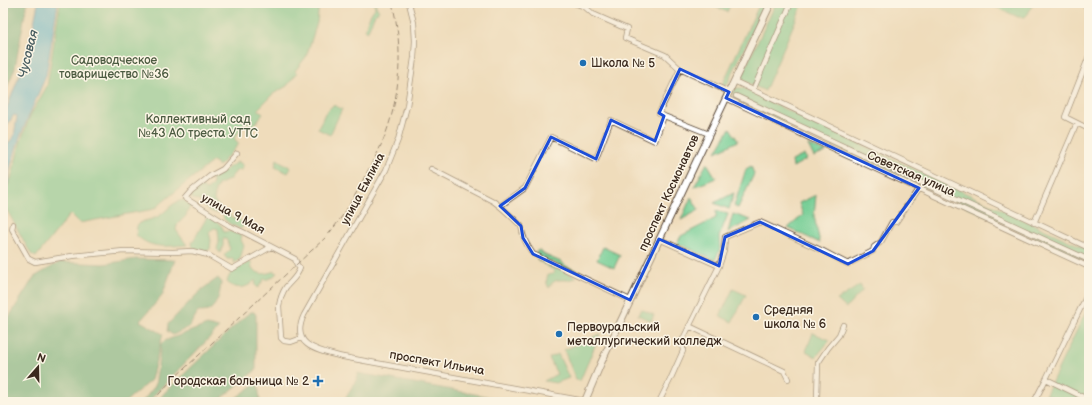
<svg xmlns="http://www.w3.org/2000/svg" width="1092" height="405" viewBox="0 0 1092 405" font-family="'Balsamiq Sans',sans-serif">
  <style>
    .green { fill: #73cd94; stroke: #577c59 }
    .forest { fill: #5eb07e; stroke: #4c6d4e }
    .water { fill: #5cbada; stroke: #4c727c }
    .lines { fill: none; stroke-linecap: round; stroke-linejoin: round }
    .minor-casing { stroke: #564536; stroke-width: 6 }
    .major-casing { stroke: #564536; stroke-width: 8 }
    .minor { stroke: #fff; stroke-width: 4.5 }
    .major { stroke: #fff; stroke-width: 6 }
    .rail { stroke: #3b2a1e; stroke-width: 1; stroke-dasharray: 6 3; stroke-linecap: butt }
    .marked { fill: none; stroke: #1d4ed8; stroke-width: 3; stroke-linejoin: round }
    .poi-dot { fill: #1f6fb2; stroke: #fcf5e5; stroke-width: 1.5 }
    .labels { text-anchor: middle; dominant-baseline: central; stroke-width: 3; stroke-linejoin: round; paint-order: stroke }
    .park-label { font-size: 12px; fill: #4c5b41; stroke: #fcf5e5 }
    .poi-label { font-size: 12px; fill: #3b2a1e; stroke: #fcf5e5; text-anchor: start }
    .street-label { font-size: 12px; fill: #3b2a1e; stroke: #fcf5e5 }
    .water-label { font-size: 13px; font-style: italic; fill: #475c60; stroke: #fcf5e5 }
  </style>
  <rect width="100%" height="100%" fill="#fcf5e5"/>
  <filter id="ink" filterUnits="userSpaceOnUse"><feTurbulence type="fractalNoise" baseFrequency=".025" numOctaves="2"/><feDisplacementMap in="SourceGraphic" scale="8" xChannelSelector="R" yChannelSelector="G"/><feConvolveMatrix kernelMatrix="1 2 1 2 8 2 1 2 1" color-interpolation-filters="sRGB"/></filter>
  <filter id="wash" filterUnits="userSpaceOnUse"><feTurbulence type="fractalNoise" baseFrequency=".012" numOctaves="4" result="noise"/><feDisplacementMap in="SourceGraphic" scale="16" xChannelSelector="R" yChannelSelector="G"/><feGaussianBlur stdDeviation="0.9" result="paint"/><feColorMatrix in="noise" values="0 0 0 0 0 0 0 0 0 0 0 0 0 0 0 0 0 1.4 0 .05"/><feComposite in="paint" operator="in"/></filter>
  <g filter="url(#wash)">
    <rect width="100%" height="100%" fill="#efdcbb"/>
    <path class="green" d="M60,3H319L317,23L306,57L295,71L297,73L287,86L273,94L258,109L263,114L252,127L247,122L234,138L239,144L219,166L213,161L154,209L79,223L70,214L36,257L31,254L3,203V196L11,179L20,143L30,116L47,86Z
      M374,3H377L376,6L379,11L374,16L370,26L367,32L365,30C367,22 369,15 375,8Z
      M716,3H731L727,12L715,7Z
      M760,3H766L727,85L725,86L722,85Z
      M776,3H803L765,91L740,79Z
      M987,3H1033L1028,14L1025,17H1018Z
      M736,88H743L782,108L1089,250V263L776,119L733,97L734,91Z
      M333,105L342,109L330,135L318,129L325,113Z
      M730,128L738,141L716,152Z
      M808,145L826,152L814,157Z
      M804,155L807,159L793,167L792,161Z
      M277,159L291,168L288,173L275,167Z
      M238,162L242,164L243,167L241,170L236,171L229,180L218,185L215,191L214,201L222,209L221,212L216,213C213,212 209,211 207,208C200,204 202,200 192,199L191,195C194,191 197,187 202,186L204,189L207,190L212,185L213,182L212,178C217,175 222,173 226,169C230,167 233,164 238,162Z
      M707,163L716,178L694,187Z
      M751,166L754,174L738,208L734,206L746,169Z
      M734,193L729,209L714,203Z
      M816,195L814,216L820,243L788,228L803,215L799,203Z
      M691,197L699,210L681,220Z
      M184,200L187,203L191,204L192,206L189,208L186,216L177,225L176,230L187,245C167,246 152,250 136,235L137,226L141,222C147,220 154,219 159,216C168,210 173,201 184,200Z
      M716,211H717L728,214L719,237L720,249L715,260L677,243L681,236L716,218Z
      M226,212L227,215H230L232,218H237L242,222L243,227L241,229L230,224L224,219L223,215Z
      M733,214L751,220L728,232Z
      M210,216C215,223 222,222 224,232L229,231L242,235L241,240L244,246L240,259L234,263L233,259H227L224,255L230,249L226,238H223V246L220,253L217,249L219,242L218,229L214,228L209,232L211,240L210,249L207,251L198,250L193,248L192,243L207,217Z
      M603,247L620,255L614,268L597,260Z
      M538,250L545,255L561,262L566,266L574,269L580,274L538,256L536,252Z
      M538,258L576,277V278C574,278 571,279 569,280C561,280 553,278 549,288C546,283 546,280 548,275L553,274L555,272L553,270L538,261L537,259Z
      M249,262H251L252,268C260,276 265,274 275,271L277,273C273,277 269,280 264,279L258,288L255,285L256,281H254C247,289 234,290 227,282C230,269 239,269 249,262Z
      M860,285L863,290L846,308L837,300Z
      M733,289L746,295L732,322L720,316Z
      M1089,305V402H1064L1046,394Z
      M641,309L654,315L651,321L638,315Z
      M813,333L830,340L816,357L806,351Z
      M600,334L580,381L576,380L564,350Z
      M558,354L569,378L556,383L544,381L557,374L549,358Z"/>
    <path class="forest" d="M3,3H27L15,68L3,97Z
      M136,259L175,260L162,296L140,321L163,334L151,380L125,402H3V325H4L34,277L60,262L104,264Z
      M218,278L221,281C221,290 218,306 208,311C205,312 201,312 198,312L189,327L173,335L167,331L168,324L201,290Z
      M251,312H254L256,315V370L217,402H157L164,393L245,316Z
      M207,325L219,328L157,392L149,402H142L155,386L161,344L164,341Z
      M358,373L508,400L507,402H343L356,380Z
      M258,382L260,402H230Z"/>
    <path class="water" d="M38,3H58L46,76L20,137L10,169L9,181L3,194V150L14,136L17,116L14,115L3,132V114L7,107L27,56Z"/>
  </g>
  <g filter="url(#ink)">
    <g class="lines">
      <g class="minor-casing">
        <path id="minor" d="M409,3L414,23L415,41L414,58L407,106L398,140L386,170L304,315C289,347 320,351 343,357L585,401
          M574,3L585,7L593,14L627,29L625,38L665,55L680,69L729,92
          M1081,3L1089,7
          M1089,56L1065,117L1089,129
          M734,81L1089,248
          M754,88L791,3
          M736,96L920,182L1089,260
          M726,98L839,152L1089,267
          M664,116L659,113L680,69
          M237,153L223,169L210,176L200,184L191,191L185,198L230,226L245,233L295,259L297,265L300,268C297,277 292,280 286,287C282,293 280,299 279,306L281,338L284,341L291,342L302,338
          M431,169L493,201C503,208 512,217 521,226C523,238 526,244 533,254L630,300
          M500,206L525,188L551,137L596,159L611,120L655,141L664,116L709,134
          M1034,223L1077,123
          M13,224L12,229L29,259L35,262L72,256L124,251L173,252L192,251L208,255L232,269L271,247
          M659,239L719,266
          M1089,291L1046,379L1089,400
          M689,326L784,371L788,379
          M659,402L670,380L683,351L682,341L719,266L724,251L725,237L760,222L823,251L848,264L873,251L874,247L881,242L892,222H896L919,188
          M823,402L817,398L818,363L828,348L839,335L843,325
          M1034,402L1046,379"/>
      </g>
      <g class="major-casing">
        <path id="major" d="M587,402L585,401L601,363L771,3"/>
      </g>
      <use href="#minor" class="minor"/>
      <use href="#major" class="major"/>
      <path class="rail" d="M153,402L159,394L170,382L325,238C342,219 355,197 366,174C374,160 382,145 387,130C401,90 403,44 392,3"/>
    </g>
  </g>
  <path d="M0 0H1092V405H0ZM680,69L729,92L726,98L919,188L873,251L848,264L760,222L725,237L719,266L659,239L630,300L533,254L523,238L521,226L500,206L525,188L551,137L596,159L611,120L655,141L664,116L659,113Z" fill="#efdcbb" fill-opacity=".55" fill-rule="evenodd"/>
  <path class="marked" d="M680,69L729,92L726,98L919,188L873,251L848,264L760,222L725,237L719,266L659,239L630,300L533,254L523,238L521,226L500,206L525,188L551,137L596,159L611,120L655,141L664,116L659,113Z"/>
  <g class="poi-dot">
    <circle cx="583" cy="63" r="4"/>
    <circle cx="756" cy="317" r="4"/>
    <circle cx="559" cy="334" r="4"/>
    <path d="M316 375h4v4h4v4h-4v4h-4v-4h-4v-4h4z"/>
  </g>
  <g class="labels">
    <g class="park-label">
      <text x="114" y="60">Садоводческое<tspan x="114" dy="14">товарищество №36</tspan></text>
      <text x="198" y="119">Коллективный сад<tspan x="198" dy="14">№43 АО треста УТТС</tspan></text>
    </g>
    <g class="poi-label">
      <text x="591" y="63">Школа № 5</text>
      <text x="764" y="310">Средняя<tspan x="764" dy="14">школа № 6</tspan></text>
      <text x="567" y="327">Первоуральский<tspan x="567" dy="14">металлургический колледж</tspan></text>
      <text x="309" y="381" text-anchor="end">Городская больница № 2</text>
    </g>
    <g class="street-label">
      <text transform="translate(911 174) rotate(24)">Советская улица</text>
      <text transform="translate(363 189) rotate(-62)">улица Емлина</text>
      <text transform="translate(669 193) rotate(-65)">проспект Космонавтов</text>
      <text transform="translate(233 214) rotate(29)">улица 9 Мая</text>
      <text transform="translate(437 363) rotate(10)">проспект Ильича</text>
    </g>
    <g class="water-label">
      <text transform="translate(28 54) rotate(-76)">Чусовая</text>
    </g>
  </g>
  <rect width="1092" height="405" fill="none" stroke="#fcf5e5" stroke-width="16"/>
  <g transform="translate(38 367) rotate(20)" stroke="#fcf5e5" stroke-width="3" paint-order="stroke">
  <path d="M0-3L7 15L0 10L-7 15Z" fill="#3b2a1e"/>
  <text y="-6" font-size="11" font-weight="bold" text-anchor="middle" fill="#3b2a1e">N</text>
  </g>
</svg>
